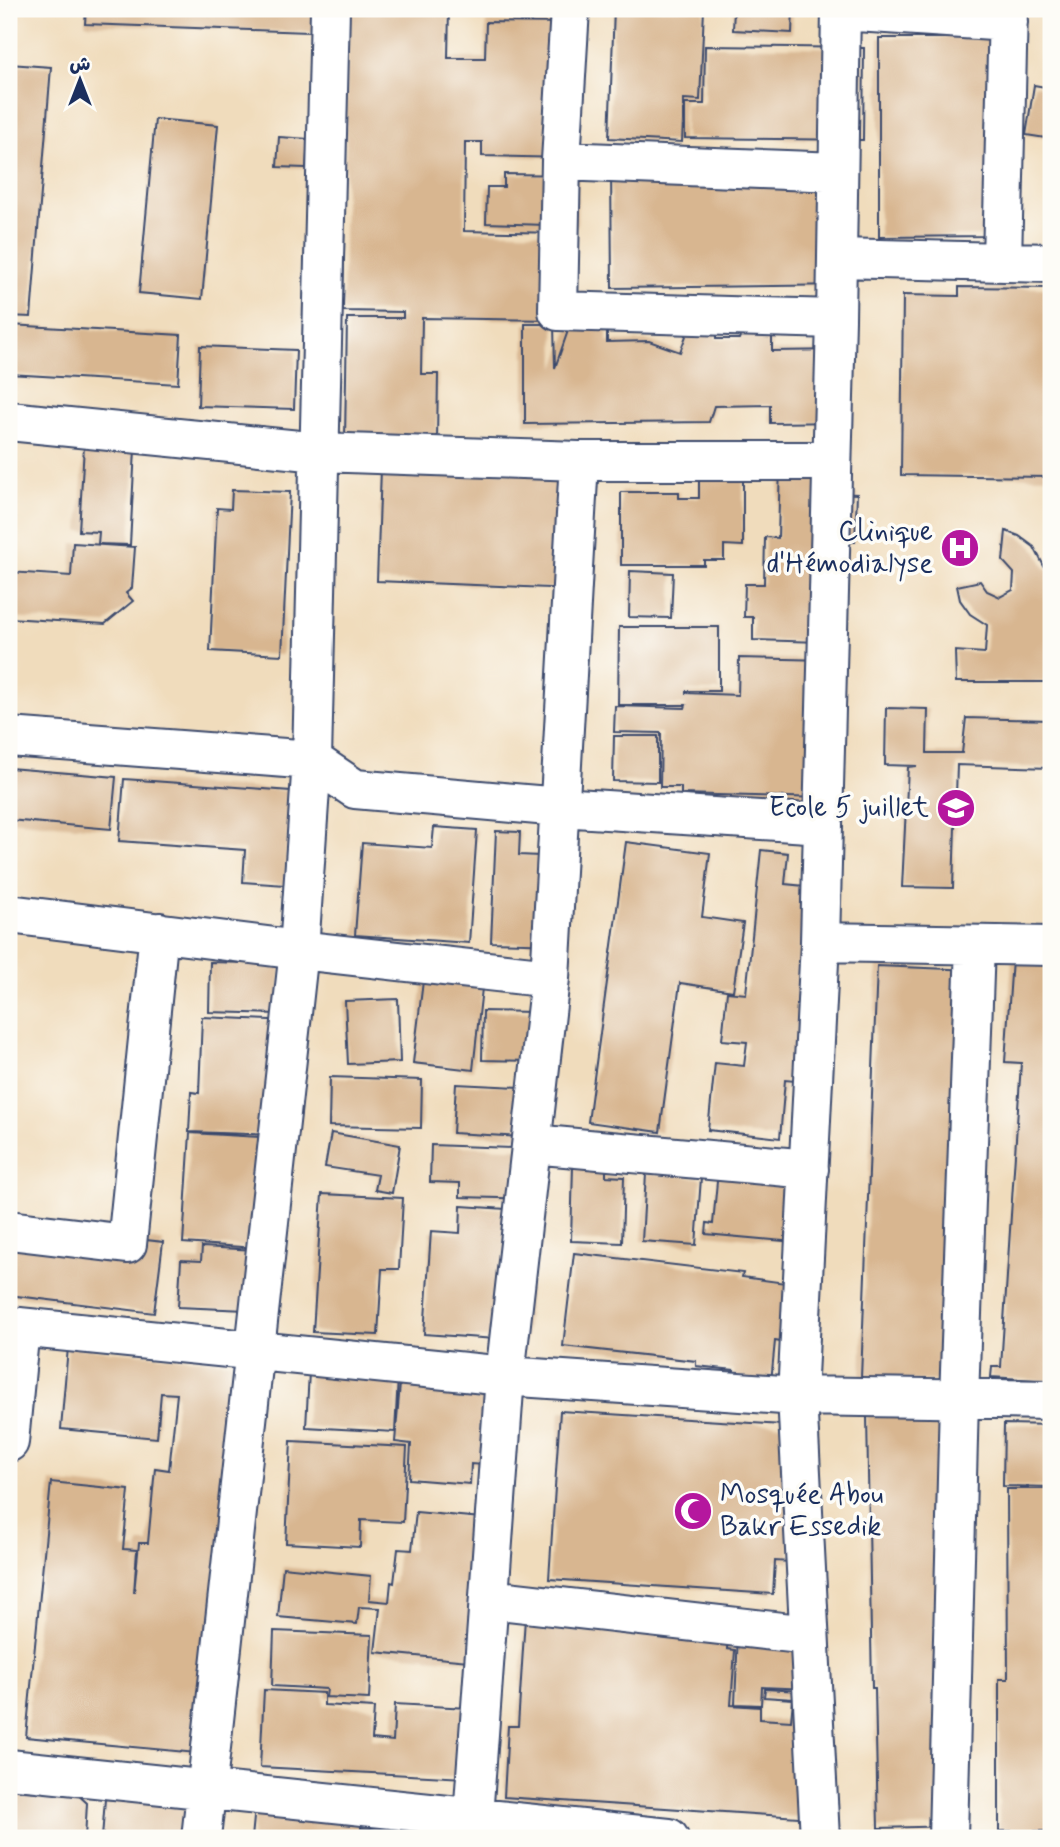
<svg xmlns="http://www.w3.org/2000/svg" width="1060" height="1847" viewBox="0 0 1060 1847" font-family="Mynerve,'Playpen Sans Arabic',sans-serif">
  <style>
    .building { fill: #d8b690 }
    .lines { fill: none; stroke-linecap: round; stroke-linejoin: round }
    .minor-casing { stroke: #3b496c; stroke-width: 42 }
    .minor { stroke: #fff; stroke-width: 38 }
    .labels { text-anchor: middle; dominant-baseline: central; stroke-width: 7; stroke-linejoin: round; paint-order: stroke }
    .poi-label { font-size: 28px; fill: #1b2f5e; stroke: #fdfcf7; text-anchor: end }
  </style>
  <rect width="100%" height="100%" fill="#fdfcf7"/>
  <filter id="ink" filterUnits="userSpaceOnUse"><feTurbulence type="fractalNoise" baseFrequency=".0143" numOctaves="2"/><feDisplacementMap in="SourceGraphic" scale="14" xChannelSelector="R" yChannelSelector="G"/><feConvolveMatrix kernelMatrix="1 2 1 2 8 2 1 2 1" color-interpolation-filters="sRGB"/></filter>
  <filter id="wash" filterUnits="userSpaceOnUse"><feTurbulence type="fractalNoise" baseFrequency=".00686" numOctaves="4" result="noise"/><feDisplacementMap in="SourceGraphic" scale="28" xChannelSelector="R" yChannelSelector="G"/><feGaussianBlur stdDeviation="1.57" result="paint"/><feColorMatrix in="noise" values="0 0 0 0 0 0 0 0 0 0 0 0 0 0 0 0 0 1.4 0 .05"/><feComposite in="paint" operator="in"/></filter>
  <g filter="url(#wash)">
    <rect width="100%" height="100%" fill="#f0dcbc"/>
    <g id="blocks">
      <path class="building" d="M86,9H338L337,33L85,24Z
        M348,9H449L448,58H485L486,22L570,23L568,158L482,156V142H465L464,231L559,233L557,320L422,318L421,374H438L437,440L345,439L347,318H403V312L343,311Z
        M614,9H704L700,100L684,99L682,142L609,138Z
        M734,9H793L792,33L733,30Z
        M879,38H988L989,236L879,237Z
        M1051,42V64L1045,62Z
        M705,46L864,48L863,140L685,138V104H704Z
        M9,64L51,67L31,317L9,316Z
        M1034,85L1051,88V101L1046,138L1026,135Z
        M155,119L218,125L202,299L139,293Z
        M279,137L308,139L306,168L277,167Z
        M611,166L847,177L848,285L612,288Z
        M504,174L578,175L577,226L486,223L487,187H504Z
        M959,287L1051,288V477L901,475L903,295L959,296Z
        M607,321V342L649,341L680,352L690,325L716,324V339H739L746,321H772V351L843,350V422L770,423V405L714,406L709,422L525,424V324H554L555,368L571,322Z
        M10,325L181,335L178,384L9,374Z
        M200,346L296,350L294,409L198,406Z
        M84,446L135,449L130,545L98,544L99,532L79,531Z
        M780,464L836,466L835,493L857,494L855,542L824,541L821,642L753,640V617H744L745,584H764L765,537L778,538Z
        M381,469L578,474L574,589L377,581Z
        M699,478H743V546L724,545V560H704V565H621V492H679V498H699Z
        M232,490L290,492L282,655L210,651L217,508L231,509Z
        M1006,531L1019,536L1034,547L1045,568L1051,569V682H956L955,651L985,653L987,625L970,614L960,600L957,586L980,581L987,591L1000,597L1013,590L1014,573L1003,561Z
        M73,543L135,547L132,588L126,593L133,601L105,624L9,618V572L71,576Z
        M630,571L673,573L671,618L629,617Z
        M619,627H719V691H686V693L738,695L739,658L826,660L822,798L681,794V787H660L661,733L614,732L615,706L685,708L686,705H618Z
        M886,708L928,709L927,753H962L966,718L1051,720V768L957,765L953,888L902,887L908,767L917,766L885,765Z
        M614,736H658V782L613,781Z
        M9,768L116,777L111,829L9,820Z
        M124,779L291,791L285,885L243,882L245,850L119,841Z
        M434,827L477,830L469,943L355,935L362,843L432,848Z
        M496,831L520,832L519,855L561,857L557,944L491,942Z
        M626,842L710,853L702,917L743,923L733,991L680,983L660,1132L588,1122Z
        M761,850L788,853L785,884L815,887L795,1081L785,1080L780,1138L708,1130L715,1063L744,1066L747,1042L722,1040L727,992L746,994Z
        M1012,959L1051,961V1381L991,1377L992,1367H1001L1021,1063L1005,1062Z
        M210,962L281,964L279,1014L209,1012Z
        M877,966L973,970L958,1382L861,1378Z
        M423,981L482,988L473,1070L413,1063Z
        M398,999L400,1062L348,1064L345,1001Z
        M483,1011L532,1012L531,1061L482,1060Z
        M202,1017L293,1021L277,1135L189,1132L191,1092L199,1093Z
        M330,1077L422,1080L421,1128L329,1126Z
        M456,1084L542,1088L539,1138L453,1133Z
        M190,1133L279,1138L271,1249L183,1243Z
        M331,1133L400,1145L392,1193L375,1190L378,1175L325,1167Z
        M431,1145L538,1149L536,1199L460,1197V1183L430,1182Z
        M573,1166L606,1167V1176L624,1177L622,1243L571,1241Z
        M718,1171L800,1178L794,1242L706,1234L707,1223L713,1224Z
        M646,1174L701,1178L696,1245L642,1241Z
        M322,1194L403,1198L399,1269H382L378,1335L313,1332Z
        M461,1206L535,1211L526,1341L424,1334L431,1231L460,1233Z
        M9,1224L163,1242L154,1313L9,1295Z
        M202,1247L271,1251L268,1311L178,1307L181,1260L201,1261Z
        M574,1253L743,1273L742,1277L793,1284L786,1343L775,1341L771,1382L733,1377L734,1370L696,1366V1361L563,1346Z
        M68,1347L255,1364L218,1755L26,1737L51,1482L129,1490L123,1549L137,1550L134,1593L139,1543H148L155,1468L169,1470L177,1394L161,1393L157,1438L61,1429Z
        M309,1372L398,1377L395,1432L306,1427Z
        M400,1384L515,1393L509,1467L471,1464L470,1484L409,1479L411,1444L395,1442Z
        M560,1411L783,1425L790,1562L775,1561L773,1594L549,1579Z
        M957,1414L955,1826L878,1828L875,1688H872L867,1416Z
        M1004,1424L1051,1425V1487L1003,1486Z
        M291,1441L407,1447L403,1522L361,1520L360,1547L286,1543Z
        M1007,1489H1051V1831H999V1679H1008Z
        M416,1512L503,1520L489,1663L375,1652L380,1608L359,1607L357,1624L278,1617L283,1567L371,1576L369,1600L389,1602L391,1582L394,1583L398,1549L412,1550Z
        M525,1618L728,1632L727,1649L735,1650L731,1705L760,1707V1719L791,1721L793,1699L764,1697L765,1689L799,1691L813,1818L504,1797L508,1726H518Z
        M274,1631L372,1635L369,1699L326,1697L327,1689L272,1686Z
        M738,1634L812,1637L809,1689L762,1687L761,1705L735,1704Z
        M264,1690L324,1693V1705L374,1708L372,1739L393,1741L395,1704L468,1708L465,1778L260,1767Z
        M9,1787L23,1788V1791L76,1793L87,1803L85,1838H9Z
        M105,1799L201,1805L199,1838H102Z
        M255,1807L362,1818L361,1828L410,1833L409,1838H252Z
        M429,1829L479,1831V1838H428Z"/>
    </g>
  </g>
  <g filter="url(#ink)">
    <use href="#blocks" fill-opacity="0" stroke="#3b496c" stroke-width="2"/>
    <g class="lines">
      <g class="minor-casing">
        <path id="minor" d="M570,9L561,161L558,311L836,319
          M841,11L1008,22
          M561,161L838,172
          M837,258L1051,263
          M1002,261L1008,9
          M9,421L319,452L579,461H832
          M9,737L312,760L355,789L560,807L823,824
          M9,914L299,950L550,978
          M820,942L1051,946
          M532,1144L809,1169
          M9,1230L127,1244L159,932
          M9,1326L505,1376L797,1396L1051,1400
          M9,1442L20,1327
          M489,1599L809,1635
          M9,1769L669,1838
          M473,1817L505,1376L550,978L579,461
          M201,1838L299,950L312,760L330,9
          M820,1838L797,1396L820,942L836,319L841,9
          M948,1838L959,1399L975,945"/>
      </g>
      <use href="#minor" class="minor"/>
    </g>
  </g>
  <defs>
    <g id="hospital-disc" transform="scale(2.0125)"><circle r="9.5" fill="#b5179e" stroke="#fdfcf7"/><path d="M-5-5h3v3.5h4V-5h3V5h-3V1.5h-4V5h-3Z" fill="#fff"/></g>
    <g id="school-disc" transform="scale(2.0125)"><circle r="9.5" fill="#b5179e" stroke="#fdfcf7"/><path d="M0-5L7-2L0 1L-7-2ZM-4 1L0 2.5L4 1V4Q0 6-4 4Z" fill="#fff"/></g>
    <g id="mosque-disc" transform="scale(2.0125)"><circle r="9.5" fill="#b5179e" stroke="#fdfcf7"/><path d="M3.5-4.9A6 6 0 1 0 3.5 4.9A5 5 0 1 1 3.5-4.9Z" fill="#fff"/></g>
  </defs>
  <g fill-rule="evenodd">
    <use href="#hospital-disc" x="960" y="548"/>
    <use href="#school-disc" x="956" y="808"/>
    <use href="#mosque-disc" x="693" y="1511"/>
  </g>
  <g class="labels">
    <g class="poi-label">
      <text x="933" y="532">Clinique<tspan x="933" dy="32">d'Hémodialyse</tspan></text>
      <text x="929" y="808">Ecole 5 juillet</text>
      <text x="720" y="1495" text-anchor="start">Mosquée Abou<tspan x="720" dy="32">Bakr Essedik</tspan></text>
    </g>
  </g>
  <rect width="1060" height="1847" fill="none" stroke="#fdfcf7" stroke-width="35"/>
  <g transform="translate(80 80)" stroke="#fdfcf7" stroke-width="5" paint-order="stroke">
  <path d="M0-5L12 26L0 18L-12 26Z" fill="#1b2f5e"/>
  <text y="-10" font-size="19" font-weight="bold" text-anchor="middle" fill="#1b2f5e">ش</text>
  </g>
</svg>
